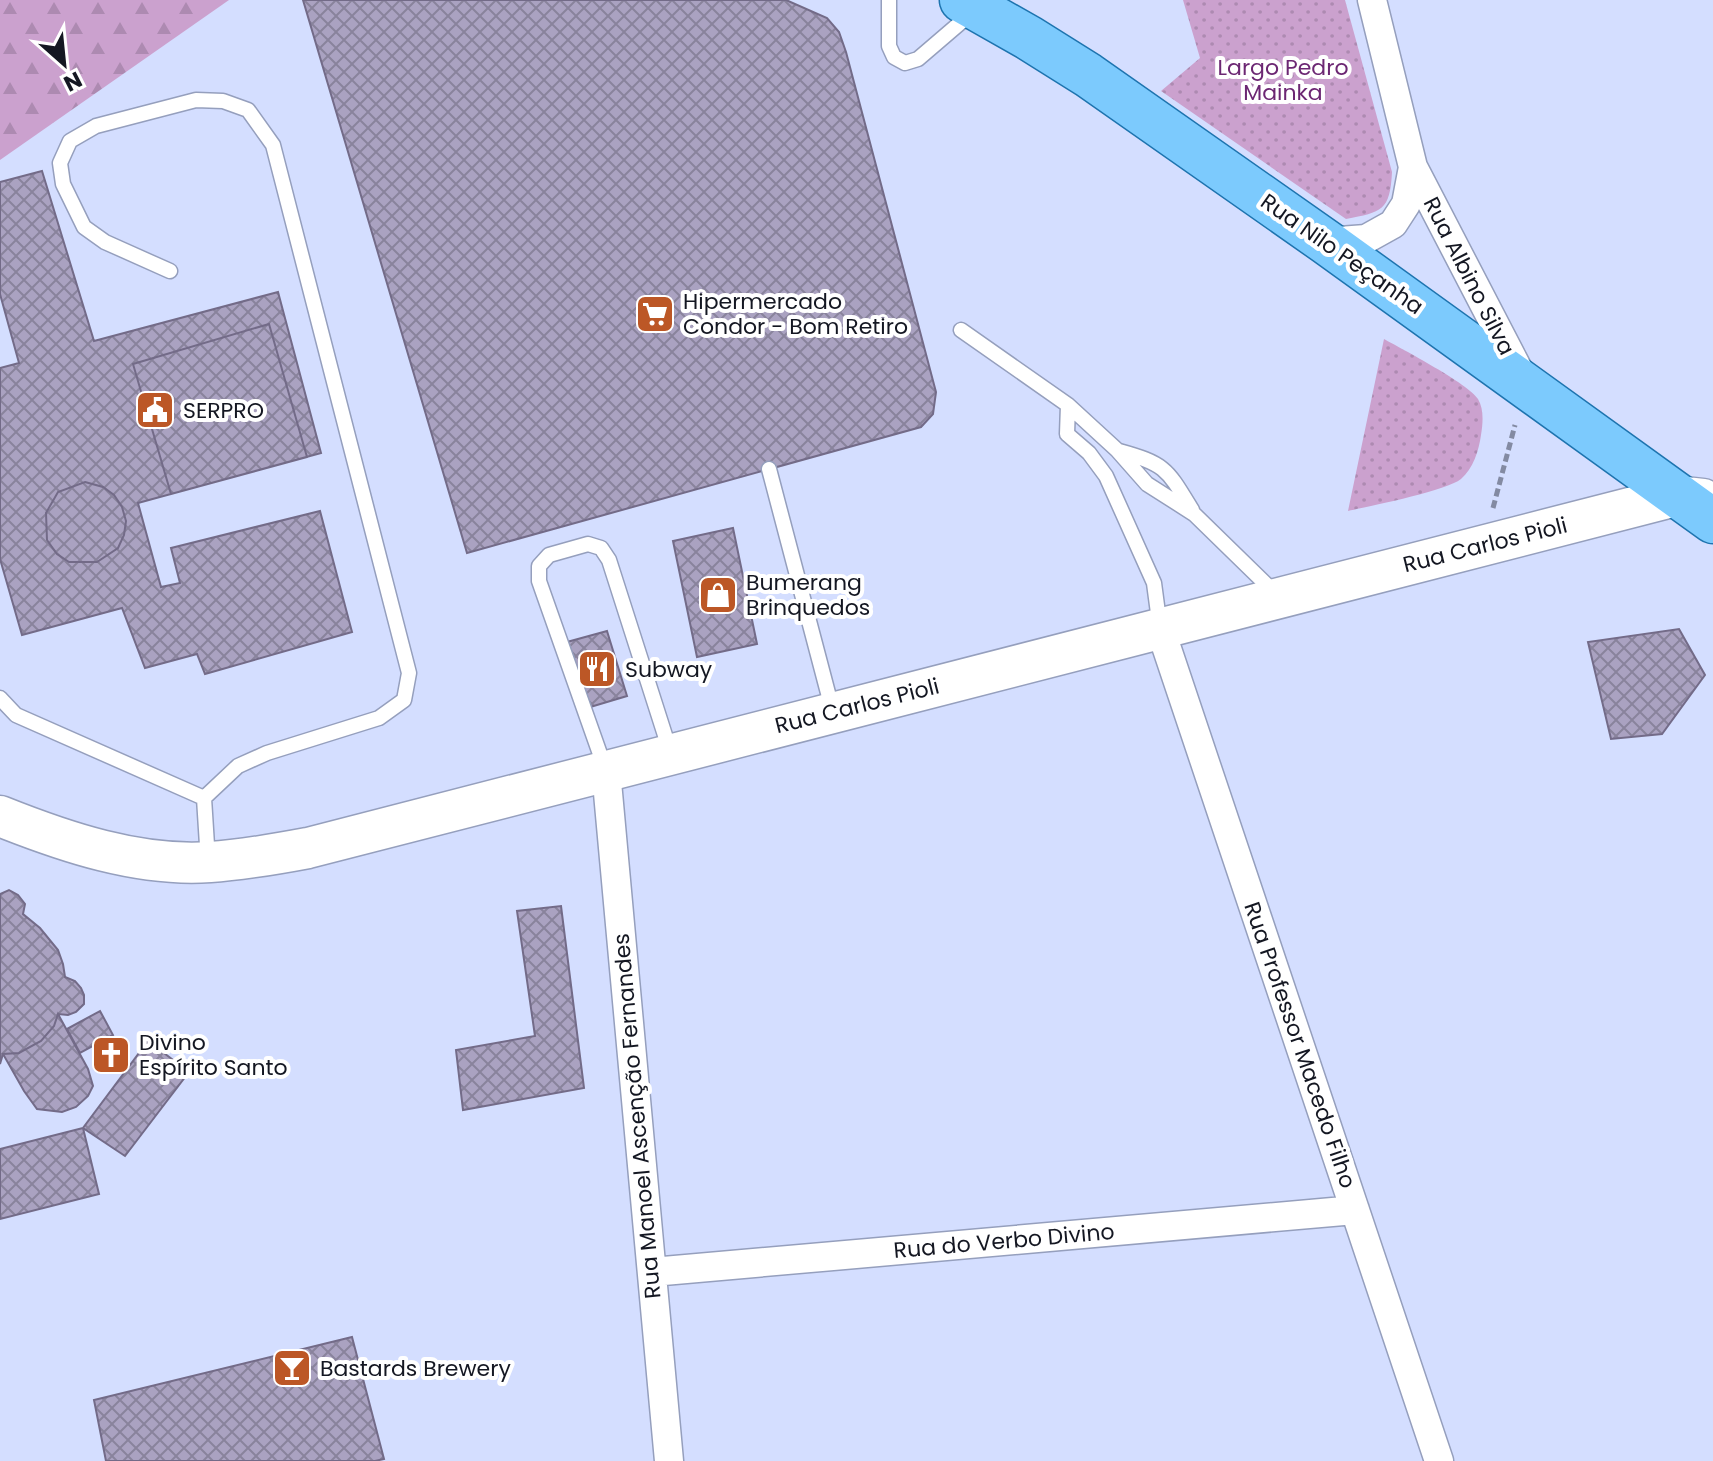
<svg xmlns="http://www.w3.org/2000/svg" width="1713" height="1461" viewBox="0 0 1713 1461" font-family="Poppins,sans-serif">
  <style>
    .green { fill: url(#green-dots) }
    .forest { fill: url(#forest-firs) }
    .building { fill: url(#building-cross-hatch); stroke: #736b88; stroke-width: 2 }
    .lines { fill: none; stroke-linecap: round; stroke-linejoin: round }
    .lane-casing { stroke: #959fbd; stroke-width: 17 }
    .street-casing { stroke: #959fbd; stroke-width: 31 }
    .secondary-casing { stroke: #959fbd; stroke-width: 43 }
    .primary-casing { stroke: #1e74af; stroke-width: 47 }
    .path { stroke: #838aa2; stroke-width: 5; stroke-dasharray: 8 4; stroke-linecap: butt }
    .lane { stroke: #fff; stroke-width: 14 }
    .street { stroke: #fff; stroke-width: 28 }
    .secondary { stroke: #fff; stroke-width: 40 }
    .primary { stroke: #7ccafd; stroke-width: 44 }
    .labels { text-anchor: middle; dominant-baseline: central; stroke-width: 8; stroke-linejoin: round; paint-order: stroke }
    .park-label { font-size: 22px; fill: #6c2773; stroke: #fff }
    .street-label { font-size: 22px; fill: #141722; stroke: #fff }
    .poi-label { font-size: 22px; fill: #141722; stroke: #fff; text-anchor: start }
  </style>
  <defs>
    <pattern id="green-dots" width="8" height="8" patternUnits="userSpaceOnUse" patternTransform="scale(2)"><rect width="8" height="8" fill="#cba1ce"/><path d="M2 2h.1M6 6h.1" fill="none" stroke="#ad8ab1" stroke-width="1.8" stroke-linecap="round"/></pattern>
    <pattern id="forest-firs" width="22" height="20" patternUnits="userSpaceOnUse" patternTransform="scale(2)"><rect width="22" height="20" fill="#cba1ce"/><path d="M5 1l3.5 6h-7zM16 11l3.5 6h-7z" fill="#ad8ab1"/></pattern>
    <pattern id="building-cross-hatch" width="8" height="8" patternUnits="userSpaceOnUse" patternTransform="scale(2)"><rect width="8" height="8" fill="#aaa2c1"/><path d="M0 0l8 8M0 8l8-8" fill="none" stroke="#89839c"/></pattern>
  </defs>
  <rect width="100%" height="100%" fill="#d4deff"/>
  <path class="green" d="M1183,0H1345L1392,172C1390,211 1382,212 1346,219L1161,91L1200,58Z
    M1384,339C1402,349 1469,384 1478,399C1484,409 1483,423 1481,435C1479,450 1473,469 1461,479C1446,491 1370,506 1348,511Z"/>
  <path class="forest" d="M0,0H229L0,160Z"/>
  <path class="building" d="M303,0H786L827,18L839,32L846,52L936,392L933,414L921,427L467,553Z
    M42,171L94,341L278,292L321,453L138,503L161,587L180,583L171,548L320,511L352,632L205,674L197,654L145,668L122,608L22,635L0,559V368L19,363L0,294V182Z
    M269,324L307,457L171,494L133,364Z
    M85,482L103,487L114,495L122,507L126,521L124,535L118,548L97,562H69L57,554L47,540L46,513L58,492Z
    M733,528L757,644L697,657L673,541Z
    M1679,629L1705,675L1662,734L1611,739L1588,642Z
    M607,631L627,696L587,708L567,642Z
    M9,890L18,895L25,904L23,914L40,928L58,950L63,964L65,977L75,981L81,988L84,995V1004L76,1012L68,1015L58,1014L54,1026L41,1041L19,1053L3,1054L0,1064V894Z
    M561,906L584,1088L463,1110L456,1050L535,1036L517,911Z
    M100,1011L113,1035L80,1053L67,1029Z
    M58,1014L88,1069L93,1086L88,1096L76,1107L62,1112L37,1109L24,1091L3,1054L19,1053L41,1041L54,1026Z
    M148,1041L189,1072L125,1156L83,1128Z
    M83,1128L99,1194L0,1219V1149Z
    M352,1337L384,1459L375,1461H106L94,1400Z"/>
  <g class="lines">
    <g class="lane-casing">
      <path id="lane" d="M889,0V46L894,57L905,63L918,59L974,11
        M170,271L105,242L84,227L63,184L60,163L70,141L96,126L196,100L223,101L248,110L273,145L409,673L404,700L379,718L267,753L238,766L204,798
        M961,330L1068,405L1117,450L1147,484L1194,514L1275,593
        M1068,405L1067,434L1089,453L1106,476L1154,583L1160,628
        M1119,451C1166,464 1167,469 1192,510
        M769,469L833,712
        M0,698L16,715L204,798
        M606,771L539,581V566L549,555L588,544L601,548L609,560L671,754
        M204,798L208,861"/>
    </g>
    <g class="street-casing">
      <path id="street" d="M1372,0L1413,167L1522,377
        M1326,242L1366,239L1393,224L1406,204L1413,167
        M1160,628L1439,1461
        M606,771L669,1461
        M652,1272L1355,1210"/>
    </g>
    <g class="secondary-casing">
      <path id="secondary" d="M0,816C65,842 139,867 210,862C243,860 276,854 308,848L1676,496L1703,499"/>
    </g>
    <g class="primary-casing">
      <path id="primary" d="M962,0L1029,38L1088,75L1326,242L1713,521"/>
    </g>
    <path class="path" d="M1493,508L1515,425"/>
    <use href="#lane" class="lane"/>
    <use href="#street" class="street"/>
    <use href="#secondary" class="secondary"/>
    <use href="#primary" class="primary"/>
  </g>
  <defs>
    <g id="supermarket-square" transform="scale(2)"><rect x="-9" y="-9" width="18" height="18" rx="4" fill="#bc5726" stroke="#fff"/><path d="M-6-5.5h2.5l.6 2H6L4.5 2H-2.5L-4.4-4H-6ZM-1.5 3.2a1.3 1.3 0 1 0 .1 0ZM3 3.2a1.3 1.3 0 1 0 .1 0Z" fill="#fff"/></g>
    <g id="civic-square" transform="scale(2)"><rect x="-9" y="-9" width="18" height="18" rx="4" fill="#bc5726" stroke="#fff"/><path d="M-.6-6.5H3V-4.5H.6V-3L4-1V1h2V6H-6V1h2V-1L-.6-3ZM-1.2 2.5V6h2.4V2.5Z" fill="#fff"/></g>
    <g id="shop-square" transform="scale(2)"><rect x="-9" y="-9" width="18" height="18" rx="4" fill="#bc5726" stroke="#fff"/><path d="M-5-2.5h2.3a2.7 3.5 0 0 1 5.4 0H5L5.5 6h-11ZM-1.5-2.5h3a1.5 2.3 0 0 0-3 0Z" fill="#fff"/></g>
    <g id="restaurant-square" transform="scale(2)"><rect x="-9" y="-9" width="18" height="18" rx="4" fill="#bc5726" stroke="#fff"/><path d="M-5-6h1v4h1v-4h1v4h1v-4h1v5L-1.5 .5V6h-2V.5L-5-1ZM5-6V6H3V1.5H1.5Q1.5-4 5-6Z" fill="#fff"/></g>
    <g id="church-square" transform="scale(2)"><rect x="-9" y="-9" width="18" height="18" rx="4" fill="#bc5726" stroke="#fff"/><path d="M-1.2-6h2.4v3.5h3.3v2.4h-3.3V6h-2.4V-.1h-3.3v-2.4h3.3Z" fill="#fff"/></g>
    <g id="bar-square" transform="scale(2)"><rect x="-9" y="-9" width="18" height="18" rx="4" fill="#bc5726" stroke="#fff"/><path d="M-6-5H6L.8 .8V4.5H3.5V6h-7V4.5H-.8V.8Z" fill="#fff"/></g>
  </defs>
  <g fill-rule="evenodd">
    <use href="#supermarket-square" x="655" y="314"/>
    <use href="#civic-square" x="155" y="410"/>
    <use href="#shop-square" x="718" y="595"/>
    <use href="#restaurant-square" x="597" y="669"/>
    <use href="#church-square" x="111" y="1055"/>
    <use href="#bar-square" x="292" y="1368"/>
  </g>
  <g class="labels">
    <g class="park-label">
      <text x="1283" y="67">Largo Pedro<tspan x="1283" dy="25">Mainka</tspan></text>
    </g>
    <g class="street-label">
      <text transform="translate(1342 254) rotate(35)">Rua Nilo Peçanha</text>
      <text transform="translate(1469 276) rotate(63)">Rua Albino Silva</text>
      <text transform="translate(1485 545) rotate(-14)">Rua Carlos Pioli</text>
      <text transform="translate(857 706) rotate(-14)">Rua Carlos Pioli</text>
      <text transform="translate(1300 1045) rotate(71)">Rua Professor Macedo Filho</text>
      <text transform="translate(637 1116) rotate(-95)">Rua Manoel Ascenção Fernandes</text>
      <text transform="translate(1004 1241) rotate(-5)">Rua do Verbo Divino</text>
    </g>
    <g class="poi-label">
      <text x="683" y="301">Hipermercado<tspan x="683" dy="25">Condor - Bom Retiro</tspan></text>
      <text x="183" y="410">SERPRO</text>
      <text x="746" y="582">Bumerang<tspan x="746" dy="25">Brinquedos</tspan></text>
      <text x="625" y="669">Subway</text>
      <text x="139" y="1042">Divino<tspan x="139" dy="25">Espírito Santo</tspan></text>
      <text x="320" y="1368">Bastards Brewery</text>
    </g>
  </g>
  <g transform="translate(64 64) rotate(153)" stroke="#ffffff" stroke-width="6" paint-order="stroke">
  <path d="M0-6L14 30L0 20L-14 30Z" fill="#141722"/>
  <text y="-12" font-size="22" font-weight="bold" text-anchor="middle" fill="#141722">N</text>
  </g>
</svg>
